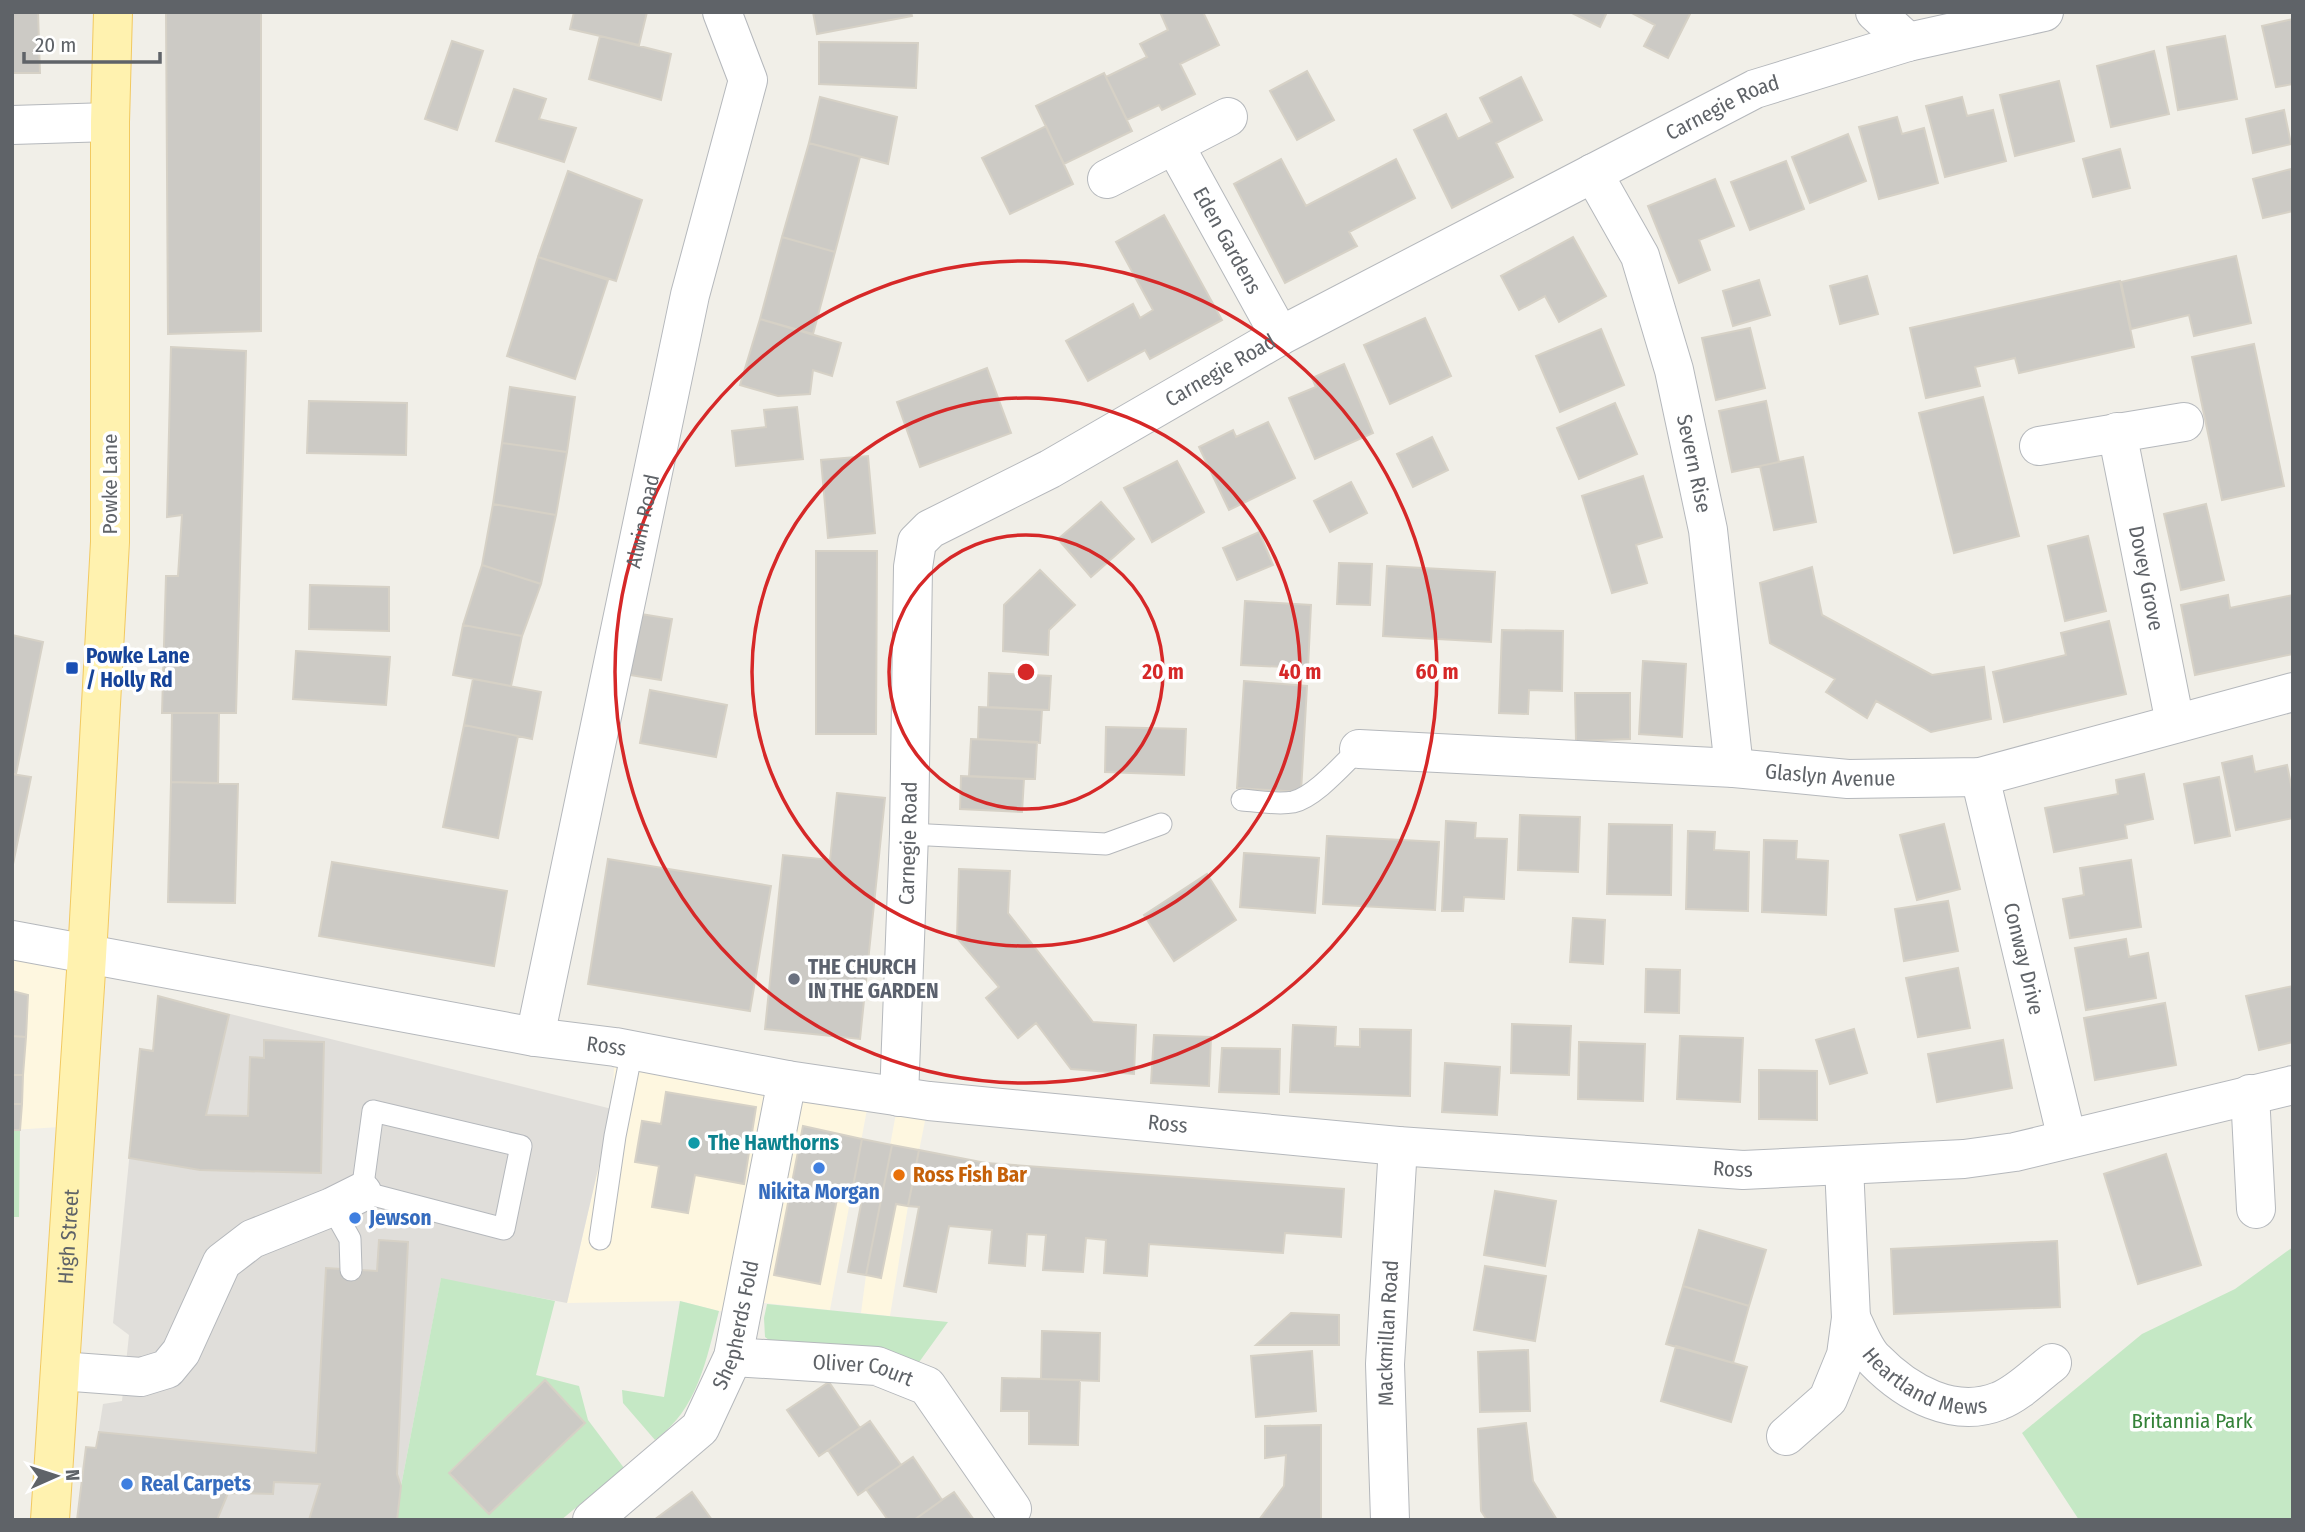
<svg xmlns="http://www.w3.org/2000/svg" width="2305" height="1532" viewBox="0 0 2305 1532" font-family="'Fira Sans Condensed',sans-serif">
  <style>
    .commercial { fill: #fef7e0 }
    .industrial { fill: #e0deda }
    .green { fill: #c5e8c5; fill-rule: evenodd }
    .building { fill: #cccac5; stroke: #d6d1c6; stroke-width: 2 }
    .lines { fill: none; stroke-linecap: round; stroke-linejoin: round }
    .service-casing { stroke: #b5b8bc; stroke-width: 23 }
    .minor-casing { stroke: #b5b8bc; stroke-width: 40 }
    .tertiary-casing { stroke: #b5b8bc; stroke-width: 40 }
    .primary-casing { stroke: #f2c960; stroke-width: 40 }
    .service { stroke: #fff; stroke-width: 21 }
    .minor { stroke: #fff; stroke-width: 38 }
    .tertiary { stroke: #fff; stroke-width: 38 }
    .primary { stroke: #fff2af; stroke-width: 38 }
    .ring { fill: none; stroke: #d62828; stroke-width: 3.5 }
    .transit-dot { fill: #1a4fb4; stroke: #fff; stroke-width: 2.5 }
    .worship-dot { fill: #6b7280; stroke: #fff; stroke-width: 2.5 }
    .culture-dot { fill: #0f9aa8; stroke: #fff; stroke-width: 2.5 }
    .shop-dot { fill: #3f7fe0; stroke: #fff; stroke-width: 2.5 }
    .food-dot { fill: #e8710a; stroke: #fff; stroke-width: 2.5 }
    .labels { text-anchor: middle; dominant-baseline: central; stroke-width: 7; stroke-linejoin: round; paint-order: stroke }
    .street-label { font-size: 21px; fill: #5f6368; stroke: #fff }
    .transit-label { font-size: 21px; font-weight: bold; fill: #164399; stroke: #fff; text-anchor: start }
    .worship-label { font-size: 21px; font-weight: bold; fill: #5b616d; stroke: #fff; text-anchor: start }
    .culture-label { font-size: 21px; font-weight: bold; fill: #0d838f; stroke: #fff; text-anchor: start }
    .food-label { font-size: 21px; font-weight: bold; fill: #c56008; stroke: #fff; text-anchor: start }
    .shop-label { font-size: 21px; font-weight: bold; fill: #366cbe; stroke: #fff; text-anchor: start }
    .park-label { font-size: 21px; fill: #348238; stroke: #fff }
    .centre { fill: #d62828; stroke: #fff; stroke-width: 3.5 }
    .ring-label { font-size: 21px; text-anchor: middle; font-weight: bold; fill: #d62828; stroke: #fff; stroke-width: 7; stroke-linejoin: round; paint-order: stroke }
  </style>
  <rect width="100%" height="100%" fill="#f1efe8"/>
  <path class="commercial" d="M12,940L87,956L76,1126L12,1130Z
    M615,1047L870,1093L830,1310L745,1301L742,1310L719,1311L680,1301L567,1303L612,1109Z
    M899,1097L929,1101L908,1206L890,1316L861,1313L866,1275Z"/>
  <path class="industrial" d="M158,996L612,1109L567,1303L441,1279L401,1486L397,1520H77L86,1447L96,1448L103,1404L122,1401L129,1335L113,1323L140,1049L153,1050Z"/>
  <path class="green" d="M12,1130H20L19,1217H12Z
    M2293,1247V1520H2079L2022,1433L2142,1334L2235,1289Z
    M441,1278L555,1301L536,1375L579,1386L588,1420L624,1468L561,1520H397L401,1486ZM545,1381L585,1423L489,1514L449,1472Z
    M680,1301L719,1311C706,1360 698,1409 655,1440L623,1403L622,1390L664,1397Z
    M767,1304L948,1322L917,1365L777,1346L765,1337L764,1318Z"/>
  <path class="building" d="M12,12H38L40,73H12Z
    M166,12H261V331L168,334Z
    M574,12H647L639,45L570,29Z
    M813,12H911L912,16L817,34Z
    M1160,12H1203L1219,45L1180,64L1195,94L1162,110L1159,105L1127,120L1106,77L1147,57L1140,44L1168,30Z
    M1570,12H1607L1600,27Z
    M1630,12H1691L1668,58L1644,46L1655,25Z
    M2293,19V84L2276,87L2262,26Z
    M600,36L671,54L661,100L589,79Z
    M2225,36L2237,99L2178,110L2167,47Z
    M452,41L483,51L457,130L425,119Z
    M819,42L918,43L916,88L819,84Z
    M2154,51L2169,114L2111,127L2097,66Z
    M1307,71L1334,120L1297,140L1270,91Z
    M1104,73L1132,131L1064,164L1036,106Z
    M1521,77L1542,120L1496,143L1513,177L1452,208L1414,130L1446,114L1458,139L1492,122L1480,98Z
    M2059,81L2074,141L2015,156L2000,95Z
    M514,89L546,99L539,119L576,128L564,162L496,141Z
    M820,97L897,117L888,164L809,143Z
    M1962,97L1967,116L1993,110L2006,161L1945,177L1926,106Z
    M2284,110L2291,144L2253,153L2246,119Z
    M1897,117L1902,134L1924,128L1938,183L1879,199L1859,127Z
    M1046,126L1073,184L1010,214L982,158Z
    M1848,134L1866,181L1810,203L1792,157Z
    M809,143L860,157L835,252L782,237Z
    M2120,149L2130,188L2093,197L2083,159Z
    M1281,159L1306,206L1396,159L1415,198L1349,232L1357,246L1285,283L1234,184Z
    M1786,161L1804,209L1750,230L1731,182Z
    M2291,169L2293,211L2263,218L2253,179Z
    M568,171L642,200L616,281L538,257Z
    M1715,179L1734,226L1699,240L1710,270L1679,283L1648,206Z
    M1164,215L1222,320L1150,359L1145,350L1088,381L1066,341L1133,304L1140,318L1153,310L1116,242Z
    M782,237L835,252L813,334L760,319Z
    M1573,237L1606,296L1559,322L1545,296L1519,310L1501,276Z
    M2236,256L2251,323L2194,336L2189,315L2131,329L2121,282Z
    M538,257L608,280L575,379L507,356Z
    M1867,276L1878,314L1840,324L1830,286Z
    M1759,280L1770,315L1733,326L1723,291Z
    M2120,281L2134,347L2019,373L2015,358L1975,367L1980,386L1926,398L1910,328Z
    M1425,318L1451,376L1390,404L1364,345Z
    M760,319L841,343L832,376L813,370L810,394L778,396L740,385Z
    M1750,328L1765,388L1716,400L1702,338Z
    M1601,329L1624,385L1560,412L1536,356Z
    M2254,344L2284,486L2222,500L2192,357Z
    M171,347L246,351L236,713H162L166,576H178L182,515L167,517Z
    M1344,364L1373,433L1315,459L1289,398L1316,387L1312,378Z
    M987,368L1011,433L920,467L897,402Z
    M510,387L575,397L567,452L502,443Z
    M1983,397L2019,536L1954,553L1919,413Z
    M309,401L407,403L406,455L307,453Z
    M1766,401L1779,462L1732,472L1719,411Z
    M1615,403L1637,454L1579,479L1557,428Z
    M797,407L803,459L736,466L732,431L766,427L764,410Z
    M1268,422L1295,478L1229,510L1199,447L1233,430L1236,437Z
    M1432,437L1448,470L1413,487L1397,454Z
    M502,443L567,452L556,515L493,504Z
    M868,456L875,533L828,538L821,460Z
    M1803,457L1816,522L1774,530L1760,466Z
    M1177,461L1204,512L1152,542L1124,488Z
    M1643,476L1662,537L1636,545L1647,583L1612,593L1582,496Z
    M1351,482L1367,513L1330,532L1314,501Z
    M1101,502L1134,539L1091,577L1058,539Z
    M493,504L556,515L541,584L482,565Z
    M2206,504L2224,580L2181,590L2164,514Z
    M1259,532L1273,565L1237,580L1223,548Z
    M2088,536L2106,611L2065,621L2048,546Z
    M816,551H877L876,734H816Z
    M1339,563L1372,564L1370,605L1337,604Z
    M482,565L541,584L522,636L463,625Z
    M1387,566L1495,572L1491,642L1383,636Z
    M1812,567L1822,615L1932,675L1984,667L1991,719L1931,732L1876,701L1867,718L1826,692L1835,679L1770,643L1760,583Z
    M1040,570L1075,605L1049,630L1048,655L1003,651L1004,605Z
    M310,585L389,587V631L309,629Z
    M2228,595L2230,608L2293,595V654L2195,675L2181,605Z
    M1245,601L1311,605L1308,668L1241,665Z
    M635,613L672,619L661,680L624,674Z
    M2109,621L2126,694L2004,722L1993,672L2066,655L2061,633Z
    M463,625L522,636L511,686L453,675Z
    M1502,630L1563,631L1562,691L1529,690L1528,714L1499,713Z
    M12,635L43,642L16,774H12Z
    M296,651L390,657L386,705L293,699Z
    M1643,661L1686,664L1682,737L1639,734Z
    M989,673L1051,676L1049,710L988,707Z
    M473,679L541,692L532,739L464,725Z
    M1244,681L1307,686L1301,792L1237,788Z
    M650,690L727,705L716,757L640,743Z
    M1575,693H1630V739L1576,741Z
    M979,707L1042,710L1040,743L978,739Z
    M172,713H219L218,783L171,782Z
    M464,725L518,736L498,838L443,827Z
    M1106,727L1186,729L1184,775L1105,772Z
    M971,739L1037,742L1035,779L969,776Z
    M2252,756L2255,772L2287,765L2293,794V818L2236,830L2222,763Z
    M12,774L31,777L12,869Z
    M2144,774L2153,819L2125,825L2127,838L2054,852L2045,808L2118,794L2116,780Z
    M961,776L1024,779L1022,812L960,809Z
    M2219,777L2230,836L2195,843L2184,784Z
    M171,782L238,784L235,903L168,902Z
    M837,793L885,798L860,1039L765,1029L783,855L830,860Z
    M1520,815L1580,817L1578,872L1518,870Z
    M1446,821L1476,823L1475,838L1507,839L1504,899L1464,897L1463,911H1442Z
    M1609,824L1672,825L1671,895L1607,894Z
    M1944,824L1960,889L1917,900L1900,835Z
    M1688,831L1715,832L1714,850L1749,852L1748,911L1686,909Z
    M1327,836L1439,842L1435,910L1323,904Z
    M1764,840L1797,841L1796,859L1828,861L1826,915L1762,912Z
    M1244,853L1319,858L1315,913L1240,907Z
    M608,859L771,886L750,1011L588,984Z
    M2131,860L2141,927L2070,938L2063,899L2084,895L2080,868Z
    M332,862L507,891L494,966L319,936Z
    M959,869L1010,871L1008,913L1093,1022L1136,1025L1134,1074L1071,1069L1036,1023L1018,1038L986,998L999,987L957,938Z
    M1207,874L1236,920L1174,961L1144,915Z
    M1948,901L1958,951L1904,961L1895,909Z
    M1573,918L1605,920L1603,964L1570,962Z
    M2126,939L2129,957L2148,953L2156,998L2086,1010L2075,948Z
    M1958,968L1970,1028L1918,1037L1906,978Z
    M1646,969L1680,970L1679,1013L1645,1012Z
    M2293,986V1042L2259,1050L2246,996Z
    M12,991L28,995L26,1037L12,1036Z
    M158,996L229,1015L206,1115L248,1116L250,1057L264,1058V1040L324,1042L321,1173L200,1170L129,1158L140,1049L153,1051Z
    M2165,1003L2176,1065L2095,1080L2084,1018Z
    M1512,1024L1571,1026L1569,1075L1511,1073Z
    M1293,1025L1336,1027L1335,1046L1360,1047V1029L1411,1030L1410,1096L1290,1092Z
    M1854,1029L1867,1073L1830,1084L1816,1040Z
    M1154,1035L1211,1037L1209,1086L1151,1083Z
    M12,1036L26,1037L23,1075H12Z
    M1680,1036L1743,1038L1740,1102L1677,1099Z
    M2003,1040L2012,1088L1937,1102L1928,1054Z
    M1579,1042L1645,1044L1643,1101L1578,1099Z
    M1222,1048L1280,1049L1279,1094L1219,1092Z
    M1445,1063L1500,1067L1497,1115L1442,1112Z
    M1759,1070L1817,1071V1120L1759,1119Z
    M12,1075H23L22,1104H12Z
    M666,1092L756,1107L744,1184L695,1175L688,1213L652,1207L659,1166L635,1162L642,1121L661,1124Z
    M12,1104H22L20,1130H12Z
    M803,1126L862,1139L852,1192L839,1189L820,1284L774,1275Z
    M862,1139L892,1145L866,1275L848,1272L863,1194L852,1192Z
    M892,1145L919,1150L908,1206L896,1204L881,1278L866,1275Z
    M919,1150L986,1163L1344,1189L1341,1237L1285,1233L1283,1253L1149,1244L1147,1276L1104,1273L1106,1240L1086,1238L1083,1272L1043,1270L1046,1235L1027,1234L1025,1266L989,1263L992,1230L949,1226L936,1292L904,1286L919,1207L908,1206Z
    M2166,1154L2201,1265L2138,1284L2104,1174Z
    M1495,1191L1556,1201L1545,1266L1484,1255Z
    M1699,1230L1766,1250L1749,1306L1683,1286Z
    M379,1240L408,1242L397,1474L401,1486L397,1520H309L320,1484L274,1482L273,1494L228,1493L217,1520H77L86,1447L96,1448L99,1432L316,1453L326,1268L377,1271Z
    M2057,1241L2060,1307L1894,1314L1891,1249Z
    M1485,1266L1546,1276L1535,1341L1474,1330Z
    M1683,1286L1749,1306L1733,1363L1666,1344Z
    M1291,1313L1339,1315V1345H1256Z
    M1042,1331L1100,1333L1099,1381L1041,1379Z
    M1676,1346L1747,1367L1731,1422L1661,1401Z
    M1528,1350L1530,1411L1480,1412L1478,1352Z
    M1312,1351L1316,1411L1256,1417L1251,1356Z
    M1002,1378L1080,1380L1078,1445L1029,1444V1411H1001Z
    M545,1380L585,1423L489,1514L449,1473Z
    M829,1382L860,1428L819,1456L787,1410Z
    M870,1421L901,1465L858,1495L828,1450Z
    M1526,1423L1533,1481L1557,1520H1487L1481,1511L1478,1429Z
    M1321,1425V1520H1259L1284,1486L1286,1455L1265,1458V1426Z
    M913,1457L942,1500L914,1520H888L866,1489Z
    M692,1492L712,1520H654Z
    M954,1492L974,1520H914L942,1500Z"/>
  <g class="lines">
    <g class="service-casing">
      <path id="service" d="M1242,800C1258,801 1277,805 1293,802C1315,797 1343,764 1359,749
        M909,834L1106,844L1161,824
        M373,1111L521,1146L504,1229L362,1192Z
        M332,1207L350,1239L351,1270
        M600,1239L615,1136L632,1050"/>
    </g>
    <g class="minor-casing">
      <g id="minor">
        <path d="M1875,12L1908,42"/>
        <path d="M12,125L110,122"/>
        <path id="s1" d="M1175,146L1280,336"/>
        <path id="s2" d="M1593,173L1640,256L1674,370L1708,530L1734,768"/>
        <path d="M1107,179L1228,117"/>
        <path id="s3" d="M2117,432L2175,723"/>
        <path d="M2039,446L2184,422"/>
        <path id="s4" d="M1359,749L1734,768L1848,779L1980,777L2293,692"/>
        <path id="s5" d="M1980,777L2067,1139"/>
        <path id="s6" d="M535,1037L690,295L748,80L722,12"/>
        <path d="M2250,1094L2256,1209"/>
        <path id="s7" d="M899,1097L909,834L913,567L917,542L930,529L1050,469L1280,336L1755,89L1908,42L2044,12"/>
        <path id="s8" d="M1851,1318C1858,1331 1864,1350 1875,1360C1907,1393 1954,1419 1999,1401C2018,1394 2036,1375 2052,1363"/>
        <path id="s9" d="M733,1357L877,1366L927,1386L1012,1509"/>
        <path d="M60,1371L141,1377L167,1369L181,1352L222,1262L252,1239L332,1207L362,1192"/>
        <path d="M1786,1436L1828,1399L1846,1355L1851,1318L1844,1166"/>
        <path id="s10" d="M592,1520L700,1428L733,1357L787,1080"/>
        <path id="s11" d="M1390,1520L1385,1364L1398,1146"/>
      </g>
    </g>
    <g class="tertiary-casing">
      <g id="tertiary">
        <path id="s12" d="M12,940L535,1037L615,1047L787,1080L929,1101L1398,1146L1743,1170L1964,1159L2015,1152L2293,1085"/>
      </g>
    </g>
    <g class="primary-casing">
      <g id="primary">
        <path id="s13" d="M50,1520L87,956L110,542V122L113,12"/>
      </g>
    </g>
    <use href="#service" class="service"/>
    <use href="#minor" class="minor"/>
    <use href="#tertiary" class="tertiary"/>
    <use href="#primary" class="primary"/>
  </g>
  <g class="ring">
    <circle cx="1026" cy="672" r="137"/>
    <circle cx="1026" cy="672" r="274"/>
    <circle cx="1026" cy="672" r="411"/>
  </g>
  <rect class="transit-dot" x="65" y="661" width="14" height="14" rx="3.5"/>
  <circle class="worship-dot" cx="794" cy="979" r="7"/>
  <circle class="culture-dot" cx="694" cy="1143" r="7"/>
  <g class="shop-dot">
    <circle cx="819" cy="1168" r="7"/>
    <circle cx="355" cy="1218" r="7"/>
    <circle cx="127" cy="1484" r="7"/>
  </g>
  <circle class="food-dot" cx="899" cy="1175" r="7"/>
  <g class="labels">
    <g class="street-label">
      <text stroke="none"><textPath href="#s7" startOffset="1472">Carnegie Road</textPath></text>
      <text stroke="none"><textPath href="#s1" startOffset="108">Eden Gardens</textPath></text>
      <text stroke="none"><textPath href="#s7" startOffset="905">Carnegie Road</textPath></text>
      <text stroke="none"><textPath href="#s2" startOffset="310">Severn Rise</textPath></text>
      <text transform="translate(110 484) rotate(-90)">Powke Lane</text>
      <text stroke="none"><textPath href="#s6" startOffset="527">Alwin Road</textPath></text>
      <text stroke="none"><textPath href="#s3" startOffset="149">Dovey Grove</textPath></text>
      <text stroke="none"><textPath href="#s4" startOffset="472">Glaslyn Avenue</textPath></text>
      <text stroke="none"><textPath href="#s7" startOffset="254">Carnegie Road</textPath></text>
      <text stroke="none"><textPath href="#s5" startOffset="187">Conway Drive</textPath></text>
      <text stroke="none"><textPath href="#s12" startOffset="604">Ross</textPath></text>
      <text stroke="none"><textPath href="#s12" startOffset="1171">Ross</textPath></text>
      <text stroke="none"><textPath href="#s12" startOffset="1738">Ross</textPath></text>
      <text stroke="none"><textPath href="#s13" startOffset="284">High Street</textPath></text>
      <text stroke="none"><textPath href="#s10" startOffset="252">Shepherds Fold</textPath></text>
      <text stroke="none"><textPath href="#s11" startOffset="187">Mackmillan Road</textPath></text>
      <text stroke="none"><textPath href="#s8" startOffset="105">Heartland Mews</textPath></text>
      <text stroke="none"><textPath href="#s9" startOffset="131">Oliver Court</textPath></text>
    </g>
    <g class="transit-label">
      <text x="86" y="656">Powke Lane<tspan x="86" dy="24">/ Holly Rd</tspan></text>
    </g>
    <g class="worship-label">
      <text x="808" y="967">THE CHURCH<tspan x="808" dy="24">IN THE GARDEN</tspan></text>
    </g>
    <g class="culture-label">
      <text x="708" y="1143">The Hawthorns</text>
    </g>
    <g class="food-label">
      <text x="913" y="1175">Ross Fish Bar</text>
    </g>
    <g class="shop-label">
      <text x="819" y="1192" text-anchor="middle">Nikita Morgan</text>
      <text x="369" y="1218">Jewson</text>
      <text x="141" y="1484">Real Carpets</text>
    </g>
    <g class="park-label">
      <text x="2192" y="1421">Britannia Park</text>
    </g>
  </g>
  <circle cx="1026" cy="672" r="10" class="centre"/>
  <g class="ring-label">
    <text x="1163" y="679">20 m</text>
    <text x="1300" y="679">40 m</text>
    <text x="1437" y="679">60 m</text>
  </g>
  <rect width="2305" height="1532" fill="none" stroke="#5f6368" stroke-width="28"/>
  <g transform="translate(56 1476) rotate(87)" stroke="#ffffff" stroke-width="5" paint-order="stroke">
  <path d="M0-5L12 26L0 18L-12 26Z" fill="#5f6368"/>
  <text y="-10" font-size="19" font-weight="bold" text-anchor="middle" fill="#5f6368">N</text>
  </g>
  <path d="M24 52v10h136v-10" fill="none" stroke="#5f6368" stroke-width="3.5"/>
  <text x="35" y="52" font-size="21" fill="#5f6368" stroke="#ffffff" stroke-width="5" paint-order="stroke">20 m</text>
</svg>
